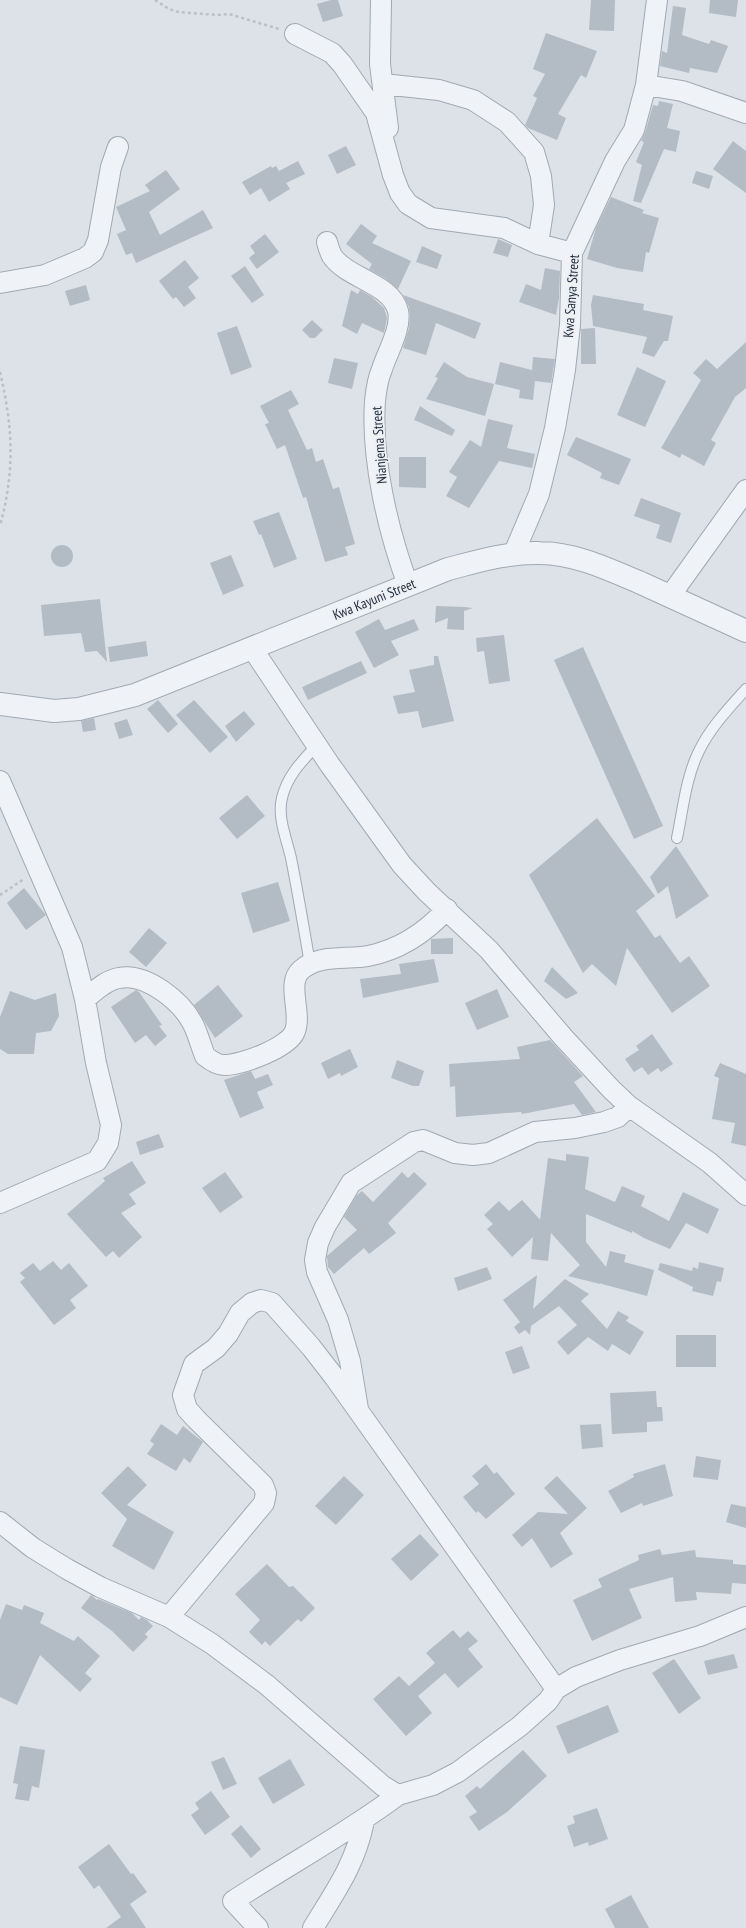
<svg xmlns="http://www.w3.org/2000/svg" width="746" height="1928" viewBox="0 0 746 1928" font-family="'PT Sans Narrow',sans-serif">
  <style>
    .building { fill: #b3bbc5 }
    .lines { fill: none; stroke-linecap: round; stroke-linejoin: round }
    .service-casing { stroke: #a1a9b2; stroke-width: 12 }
    .minor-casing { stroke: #a1a9b2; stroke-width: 22 }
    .tertiary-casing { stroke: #a1a9b2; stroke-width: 24 }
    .path { stroke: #bac0c6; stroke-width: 2.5; stroke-dasharray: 3 3; stroke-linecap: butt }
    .service { stroke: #eff2f6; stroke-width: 10 }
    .minor { stroke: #eff2f6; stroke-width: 20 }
    .tertiary { stroke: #eff2f6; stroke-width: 22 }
    .labels { text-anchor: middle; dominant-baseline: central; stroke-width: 3.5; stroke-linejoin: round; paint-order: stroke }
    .street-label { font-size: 14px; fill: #25303f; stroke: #ecf0f5 }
  </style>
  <rect width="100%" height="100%" fill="#dce2e8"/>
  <path class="building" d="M331,0H338L343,16L323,22L317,4Z
    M591,0H615L614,31L589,30Z
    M710,0H738L736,17L709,13Z
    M673,6L686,8L682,35L709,44L711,40L728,46L717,73L690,68L689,73L660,66L662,51L667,53Z
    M546,33L597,51L586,78L581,75L558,114L566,118L557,140L528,128L525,125L537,98L533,96L545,74L533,69Z
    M659,101L673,104L667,128L680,131L676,152L664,149L641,203L633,201L642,165L636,162L644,142L641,141L645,133L653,105L658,106Z
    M733,141L746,151V193L713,169Z
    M346,146L356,165L337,174L328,155Z
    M298,161L305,174L286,183L290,189L269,202L261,188L250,195L242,182L271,166L272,168L276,166L279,171Z
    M166,170L180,189L149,212L160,235L203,210L213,228L136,263L132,253L126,255L117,234L126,230L116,207L150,191L145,185Z
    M696,171L713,176L709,189L692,183Z
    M611,197L644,210L642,213L659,218L649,253L646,252L643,272L617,268L587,259L596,228Z
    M361,224L377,236L372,243L411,261L398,289L385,278L369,269L372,264L346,244Z
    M265,234L279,252L257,269L249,258L255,253L250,246Z
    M498,239L512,245L508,257L493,253Z
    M422,246L442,255L437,269L416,262Z
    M185,260L199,278L188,287L196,298L184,307L176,297L173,299L159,281Z
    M245,266L264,295L252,303L231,276Z
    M545,268L560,271L559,298L556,315L519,302L526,284L541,290Z
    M86,285L90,300L70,306L65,291Z
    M351,290L358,294L360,290L372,297L384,308L387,318L384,333L362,323L357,334L342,326Z
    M403,295L481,323L475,339L436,323L426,355L403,348L409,328L410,317L409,307Z
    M593,295L644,304L643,310L673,316L668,341H664L654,357L642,353L647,337L593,326L591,305Z
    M312,320L323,330L315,338H310L302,330Z
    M237,326L252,367L231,375L217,333Z
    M595,328L596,364H581V329Z
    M746,342V388L735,397L711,440L716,443L704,466L682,454L680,458L661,448L701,380L693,373L706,359L717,369Z
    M533,357L555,359L551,383L535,381L533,400L519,398L520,390L495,384L500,362L532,370Z
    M334,358L358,363L352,389L328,383Z
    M444,362L467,377L494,384L485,416L426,399L438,378L435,377Z
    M637,367L666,381L645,427L617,415Z
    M291,390L299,404L288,410L307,450L312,448L316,462L323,459L333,489L339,487L355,544L345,547L348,555L325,562L306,497L303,498L285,445L277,449L265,424L269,423L260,406Z
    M420,406L455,430L452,436L414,420Z
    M488,419L513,425L507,448L535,454L532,468L499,461L469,508L446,496L457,477L449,472L470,440L481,447Z
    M576,437L631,459L619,485L600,478L602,473L567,455Z
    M399,457H426V488L399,487Z
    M641,498L681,513L671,543L656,538L660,525L634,516Z
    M279,512L297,559L274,568L261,534L259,535L253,521Z
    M51 556a11 11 0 1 1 22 0a11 11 0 1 1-22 0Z
    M231,555L244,586L223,595L210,563Z
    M100,599L107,662L97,651L85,652L81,633L44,636L41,605Z
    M436,606L464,607L473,608L464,611V630L447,629L448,618L435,623Z
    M379,619L385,630L414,619L419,630L391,641L399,655L374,668L355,632Z
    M504,635L510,681L489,684L484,651L477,652L476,638Z
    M146,641L148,656L110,662L108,647Z
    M583,647L663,826L634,839L554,660Z
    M434,656H438L454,721L422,728L418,711L398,714L393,696L415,692L409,670L433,665L434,666Z
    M361,661L367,673L308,700L302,687Z
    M158,700L178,724L168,733L147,709Z
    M194,700L228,737L210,753L176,715Z
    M244,711L255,724L236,742L225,726Z
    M94,718L96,730L83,732L81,721Z
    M127,719L133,735L119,739L114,723Z
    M247,795L265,816L237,839L219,818Z
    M597,818L655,896L636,911L655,938L660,935L680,963L689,956L710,986L672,1013L627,948L616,986L592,964L583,973L529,875Z
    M676,846L709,896L676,919L668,886L658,894L650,877Z
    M278,882L290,921L253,933L241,893Z
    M24,888L46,915L26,930L7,903Z
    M149,928L167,943L146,967L129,952Z
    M453,938V954H431V939Z
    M434,959L439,982L363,998L360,979L401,974L399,964Z
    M552,967L578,993L566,999L544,981Z
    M218,985L243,1016L215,1038L194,1005Z
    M497,989L509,1017L477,1030L465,1003Z
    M136,990L139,992L162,1025L159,1026L167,1036L155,1046L146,1035L135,1043L111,1007Z
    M10,991L35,1000L56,993L59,1016L51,1031L36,1033L34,1054H8L0,1049V1017Z
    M652,1034L673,1064L661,1072L658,1068L648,1075L642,1067L634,1072L625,1059L639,1050L636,1046Z
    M550,1040L583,1076L574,1082L596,1112L582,1115L574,1104L522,1114L521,1112L456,1117L455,1086L450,1087L449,1064L520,1059L517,1047Z
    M350,1049L358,1067L341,1076L340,1073L328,1079L321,1063Z
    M397,1060L424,1071L419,1086H413L391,1078Z
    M720,1063L746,1074V1146L731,1143L735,1123L712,1119L719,1078L714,1076Z
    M251,1071L255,1079L268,1074L273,1085L257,1092L264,1108L240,1118L224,1080Z
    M159,1134L164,1147L140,1155L136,1142Z
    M566,1154L589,1157L585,1189L615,1202L622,1186L645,1196L641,1206L669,1221L683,1192L719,1209L708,1234L686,1223L670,1249L644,1238L632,1231V1233L586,1214V1242L606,1267L610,1251L626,1255L624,1262L654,1270L647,1296L602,1284V1283L600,1284L568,1276L580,1265L551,1233L548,1261L531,1259L533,1237L512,1257L487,1229L493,1224L484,1215L499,1201L509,1211L522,1200L543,1223L540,1220L548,1158L566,1161Z
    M132,1161L146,1183L129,1194L136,1204L121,1213L142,1237L119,1258L113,1251L106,1257L67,1214L105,1181L103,1178Z
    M225,1172L243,1197L220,1213L202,1188Z
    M402,1172L408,1178L414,1172L427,1184L388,1223L396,1233L369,1254L364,1248L334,1274L328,1267L327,1256L357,1230L344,1217L356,1196L362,1191L373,1202Z
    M53,1261L61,1270L69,1263L88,1286L70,1300L76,1308L54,1325L20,1282L25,1278L20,1273L33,1263L40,1271Z
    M699,1262L724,1268L721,1282L717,1281L713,1296L692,1291L693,1287L658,1270L660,1263L692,1271L693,1267L698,1269Z
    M487,1267L492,1279L458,1291L454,1278Z
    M537,1275L533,1309L565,1279L589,1294L581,1301L607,1329L618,1311L629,1317L626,1321L644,1332L630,1355L612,1344L608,1351L588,1337L568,1355L557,1342L577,1325L559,1306L531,1326L530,1335L525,1330L519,1334L514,1327L520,1322L503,1300Z
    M676,1335H716V1367H676Z
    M522,1346L530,1368L513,1374L505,1352Z
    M656,1391L657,1407H662L663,1421L647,1422V1432L612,1434L610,1393Z
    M161,1424L177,1435L183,1426L203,1442L190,1463L184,1458L176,1471L147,1454L154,1444L150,1441Z
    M601,1424L603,1447L582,1449L580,1425Z
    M696,1456L721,1460L718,1480L693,1477Z
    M486,1464L494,1474L497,1472L515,1494L486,1519L478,1511L476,1513L463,1497L479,1484L472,1476Z
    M665,1464L673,1496L643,1506L642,1503L621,1513L608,1491L634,1477L633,1474Z
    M128,1466L147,1485L127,1505L174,1532L154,1570L112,1546L127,1519L101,1493Z
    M344,1476L364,1495L336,1525L315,1506Z
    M557,1476L587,1508L560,1533L573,1554L551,1568L532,1538L522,1547L512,1535L538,1512L568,1514L544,1488Z
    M731,1504L746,1507V1528L726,1522Z
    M420,1534L439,1555L411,1581L391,1559Z
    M660,1549L662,1555L695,1550L696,1557L733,1560V1564L746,1565V1584L732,1583L731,1594L696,1592L697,1600L675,1602L673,1577L629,1589L642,1618L592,1641L573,1600L602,1587L598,1579L639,1560L638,1555Z
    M267,1564L289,1587L293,1586L315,1608L301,1622L298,1619L270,1646L265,1641L262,1645L249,1632L260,1620L235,1594Z
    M91,1595L97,1600L98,1599L132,1613L139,1620L141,1617L147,1620L153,1626L145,1634L148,1637L133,1652L112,1631L81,1608Z
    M6,1604L22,1610L24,1605L44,1613L40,1623L74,1641L78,1636L100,1656L85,1673L92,1679L80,1692L40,1655L17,1705L0,1697V1620Z
    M453,1630L460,1638L468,1631L478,1641L468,1649L483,1667L458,1688L445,1673L418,1696L432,1713L406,1736L373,1699L399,1676L409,1686L435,1663L426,1653Z
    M734,1654L738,1668L708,1675L704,1661Z
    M674,1659L701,1698L679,1714L652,1673Z
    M608,1705L619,1732L568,1754L556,1726Z
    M20,1746L45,1750L39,1788L32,1786L29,1801L15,1799L18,1784L13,1783Z
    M523,1750L547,1776L507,1812L479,1831L469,1817L477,1812L465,1796L477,1786L480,1789Z
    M224,1757L237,1784L223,1790L211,1762Z
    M290,1759L305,1785L273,1804L258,1778Z
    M211,1791L230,1817L205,1835L191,1815L199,1809L195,1803Z
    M597,1808L608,1839L589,1846L588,1842L574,1847L567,1826L575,1823L573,1816Z
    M241,1825L261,1849L251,1858L231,1834Z
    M109,1844L131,1874L133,1873L147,1892L130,1904L146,1928H106L121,1917L99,1885L94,1889L78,1867Z
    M631,1895L649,1928H615L605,1909Z"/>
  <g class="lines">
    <g class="service-casing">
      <path id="service" d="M677,838C683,809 686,777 699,751C710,728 729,708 746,689
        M310,964C304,929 298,893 291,858C287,840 277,817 282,798C287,776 302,761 317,745"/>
    </g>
    <g class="minor-casing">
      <path id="minor" d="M381,0L380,64L388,128
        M295,34L332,53L342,64L376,113L393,175L400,193L408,204L431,218L504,228L538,244L572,253
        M383,84L439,90L473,100L507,122L534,152L541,176L544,205L538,244
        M646,85L682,91L746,113
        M327,242C328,246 330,252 332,256C348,279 391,283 398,311C402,328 387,353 382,369C378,378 376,391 375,401C371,459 388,531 408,585
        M0,283L45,275L85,258L93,252L98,240L111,167L118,147
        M514,553L539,494L555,428L565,370L570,325L572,253L615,161L634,130L646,85L657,0
        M670,596L746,490
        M252,648L330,765L402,865L427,892L489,950L563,1037L611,1089L629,1106L710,1163L746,1195
        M0,781L72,947L85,999L96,1063L111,1125L108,1143L97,1161L0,1203
        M85,999C95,991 106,980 119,978C146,972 182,1002 193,1024C198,1034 201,1046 205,1056C210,1060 217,1065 224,1065C241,1065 289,1048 295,1031C302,1013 286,983 301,970C319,954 345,960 368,956C399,950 425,933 447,909
        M358,1409L350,1361L338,1320L317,1272L315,1260L318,1243L325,1227L351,1183L414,1142L423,1140L455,1153L473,1155L489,1153L535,1132L575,1128L604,1122L618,1117L629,1106
        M0,1522L33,1548L67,1569L100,1587L169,1617L212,1644L267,1685L383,1786L398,1795L433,1785L458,1772L520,1726L548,1701L556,1689L576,1677L620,1660L700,1636L746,1617
        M169,1617L264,1503L266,1493L263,1485L196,1419L187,1409L183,1395L194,1364L216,1348L228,1334L240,1313L252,1303L261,1300L272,1303L311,1347L335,1378L556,1689
        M258,1928L233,1901C288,1865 346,1834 398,1795
        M313,1928C336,1890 355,1865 364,1821"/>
    </g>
    <g class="tertiary-casing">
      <path id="tertiary" d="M0,704L54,711L79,709L135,695L448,569C479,561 508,552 540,553C575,553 610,570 641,583C676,599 711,615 746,631"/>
    </g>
    <path class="path" d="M155,0L169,9L178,12L217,15L229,14L279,29
      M0,372C13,427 15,471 0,526
      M0,895L24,879"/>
    <use href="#service" class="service"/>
    <use href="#minor" class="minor"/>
    <use href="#tertiary" class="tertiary"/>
  </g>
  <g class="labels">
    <g class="street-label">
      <text transform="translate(571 296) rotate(-86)">Kwa Sanya Street</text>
      <text transform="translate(379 445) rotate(-94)">Nianjema Street</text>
      <text transform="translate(374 599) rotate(-22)">Kwa Kayuni Street</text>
    </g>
  </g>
</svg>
